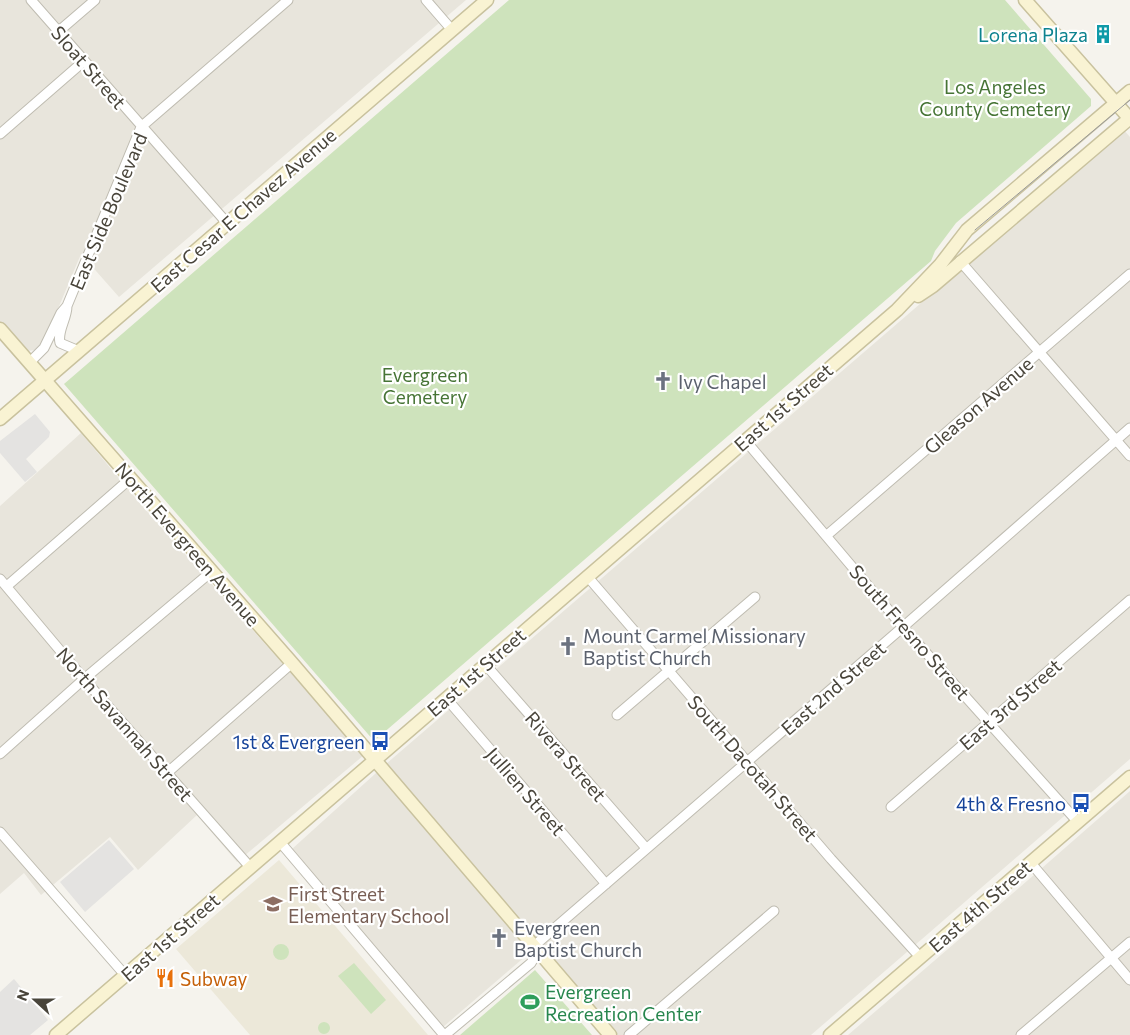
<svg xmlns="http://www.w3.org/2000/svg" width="1130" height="1035" viewBox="0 0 1130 1035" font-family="Commissioner,sans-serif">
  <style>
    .residential { fill: #e8e5dc }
    .education { fill: #ece8d9 }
    .green { fill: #cee3bc }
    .parking { fill: #e4e3e1 }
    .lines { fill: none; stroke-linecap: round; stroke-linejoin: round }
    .street-casing { stroke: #bfbcb1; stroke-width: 11 }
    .secondary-casing { stroke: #c9c29e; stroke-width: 15 }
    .street { stroke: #fff; stroke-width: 9 }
    .secondary { stroke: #f9f3d3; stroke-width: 12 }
    .tram { stroke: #9a9a9a; stroke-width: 1 }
    .labels { text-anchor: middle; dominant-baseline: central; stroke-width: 4.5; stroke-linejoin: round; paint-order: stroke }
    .culture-label { font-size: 19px; fill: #0d838f; stroke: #fff; text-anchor: end }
    .street-label { font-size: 19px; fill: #49453b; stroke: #fff }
    .park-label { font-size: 19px; fill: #467435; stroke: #fff }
    .worship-label { font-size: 19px; fill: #5b616d; stroke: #fff; text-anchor: start }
    .transit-label { font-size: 19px; fill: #164399; stroke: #fff; text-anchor: end }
    .education-label { font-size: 19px; fill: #785e54; stroke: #fff; text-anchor: start }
    .food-label { font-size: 19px; fill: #c56008; stroke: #fff; text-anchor: start }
    .leisure-label { font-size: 19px; fill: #27864d; stroke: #fff; text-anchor: start }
  </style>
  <rect width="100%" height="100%" fill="#f5f3ed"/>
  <path class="residential" d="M0,0H466L119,297L81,254L44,342L35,350L27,351L3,323L0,325Z
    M1123,129L1130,137V759L811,1035H618L541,943L443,1027L292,849L386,764Z
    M81,433L143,507L364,755L237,862L197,815L138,870L110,837L41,895L24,873L0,894V506Z
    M1130,791V1035H848L1042,868Z"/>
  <path class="education" d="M279,860L428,1035H250L176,949Z"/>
  <path class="green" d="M509,0H1005L1091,99V106L956,223L935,251L931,261L374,741L64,384Z
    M273 952a8 8 0 1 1 16 0a8 8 0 1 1-16 0Z
    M354,963L386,1000L371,1014L338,976Z
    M535,970L592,1035H460Z
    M318 1028a6 6 0 1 1 12 0a6 6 0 1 1-12 0Z"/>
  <path class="parking" d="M35,414L50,432L49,437L26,459L37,472L25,482L0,453V441Z
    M109,840L134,869L85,912L60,882Z
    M14,979L48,1020L30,1035H0V992Z"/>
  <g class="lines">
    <g class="street-casing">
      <path id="street" d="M31,0L227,223
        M426,0L452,30
        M59,31L95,0
        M0,134L84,61
        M960,261L1130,456
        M67,306C67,319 57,331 60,343L79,351
        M29,363L44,348L61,313L67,306L141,127L288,0
        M745,440L903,627L1077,821
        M826,536L1130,274
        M587,576L831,859L920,957
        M0,579L84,679L250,867
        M7,586L131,478
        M485,664L646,848
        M446,698L606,884
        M617,715L755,597
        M0,754L84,679L211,572
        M168,772L292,663
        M891,807L1130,600
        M0,832L125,975
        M280,842L444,1035
        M1030,862L1130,980
        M534,946L903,627L1130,428
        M445,1035L531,963L538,951
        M629,1035L774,911
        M1021,1035L1130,942"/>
    </g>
    <g class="secondary-casing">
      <path id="secondary" d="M1025,0L1130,119
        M918,296L933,286L1130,118
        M0,329L292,663L610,1035
        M0,419L487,0
        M56,1035L897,310L940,265L967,230L1130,91
        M830,1035L1130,777"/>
    </g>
    <use href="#street" class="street"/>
    <use href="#secondary" class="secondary"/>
    <path class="tram" d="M975,230L1130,100"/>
  </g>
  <defs>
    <g id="building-bare" transform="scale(1.5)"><path d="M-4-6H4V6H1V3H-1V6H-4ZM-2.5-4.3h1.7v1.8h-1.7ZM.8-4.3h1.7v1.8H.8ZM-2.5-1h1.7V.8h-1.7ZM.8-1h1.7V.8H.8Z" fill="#0f9aa8" stroke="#fff" stroke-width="2.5" paint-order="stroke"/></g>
    <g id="church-bare" transform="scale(1.5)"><path d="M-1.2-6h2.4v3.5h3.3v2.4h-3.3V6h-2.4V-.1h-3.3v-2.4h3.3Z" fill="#6b7280" stroke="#fff" stroke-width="2.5" paint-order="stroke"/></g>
    <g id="bus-bare" transform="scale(1.5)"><path d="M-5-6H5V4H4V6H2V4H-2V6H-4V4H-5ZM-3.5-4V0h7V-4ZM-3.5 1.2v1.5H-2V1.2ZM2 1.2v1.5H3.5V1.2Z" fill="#1a4fb4" stroke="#fff" stroke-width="2.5" paint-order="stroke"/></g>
    <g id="school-bare" transform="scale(1.5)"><path d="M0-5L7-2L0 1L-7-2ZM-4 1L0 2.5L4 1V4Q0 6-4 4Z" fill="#8d6e63" stroke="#fff" stroke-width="2.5" paint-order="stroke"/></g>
    <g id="restaurant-bare" transform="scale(1.5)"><path d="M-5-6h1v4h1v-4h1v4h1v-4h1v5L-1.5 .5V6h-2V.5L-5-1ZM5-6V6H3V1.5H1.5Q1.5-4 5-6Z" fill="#e8710a" stroke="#fff" stroke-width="2.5" paint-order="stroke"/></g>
    <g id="stadium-bare" transform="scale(1.5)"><path d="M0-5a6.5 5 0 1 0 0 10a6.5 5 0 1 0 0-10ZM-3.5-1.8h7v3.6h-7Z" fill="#2e9e5b" stroke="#fff" stroke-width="2.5" paint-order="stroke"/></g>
  </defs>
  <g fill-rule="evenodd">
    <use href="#building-bare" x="1103" y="34"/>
    <use href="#church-bare" x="663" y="381"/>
    <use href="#church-bare" x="568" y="646"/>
    <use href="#bus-bare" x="380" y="741"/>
    <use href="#bus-bare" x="1081" y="803"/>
    <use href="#school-bare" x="273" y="904"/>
    <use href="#church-bare" x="499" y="938"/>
    <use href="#restaurant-bare" x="165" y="978"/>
    <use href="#stadium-bare" x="530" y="1002"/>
  </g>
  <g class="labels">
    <g class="culture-label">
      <text x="1088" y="34">Lorena Plaza</text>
    </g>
    <g class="street-label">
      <text transform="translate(89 67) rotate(49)">Sloat Street</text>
      <text transform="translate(243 210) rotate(-41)">East Cesar E Chavez Avenue</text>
      <text transform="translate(108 211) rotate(-67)">East Side Boulevard</text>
      <text transform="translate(978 405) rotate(-41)">Gleason Avenue</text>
      <text transform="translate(783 407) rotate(-41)">East 1st Street</text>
      <text transform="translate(188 544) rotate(49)">North Evergreen Avenue</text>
      <text transform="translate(910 632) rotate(49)">South Fresno Street</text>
      <text transform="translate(476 672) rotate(-41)">East 1st Street</text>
      <text transform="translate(833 688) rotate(-41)">East 2nd Street</text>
      <text transform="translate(1010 704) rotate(-41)">East 3rd Street</text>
      <text transform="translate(125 724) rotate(49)">North Savannah Street</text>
      <text transform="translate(566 756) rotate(49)">Rivera Street</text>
      <text transform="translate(753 768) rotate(49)">South Dacotah Street</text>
      <text transform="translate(526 791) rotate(49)">Jullien Street</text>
      <text transform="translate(980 906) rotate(-41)">East 4th Street</text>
      <text transform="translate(170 937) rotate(-41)">East 1st Street</text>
    </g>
    <g class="park-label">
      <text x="995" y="86">Los Angeles<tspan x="995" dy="22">County Cemetery</tspan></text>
      <text x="425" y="374">Evergreen<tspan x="425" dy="22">Cemetery</tspan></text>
    </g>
    <g class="worship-label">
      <text x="678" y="381">Ivy Chapel</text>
      <text x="583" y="635">Mount Carmel Missionary<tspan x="583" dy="22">Baptist Church</tspan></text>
      <text x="514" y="927">Evergreen<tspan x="514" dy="22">Baptist Church</tspan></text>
    </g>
    <g class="transit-label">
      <text x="365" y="741">1st &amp; Evergreen</text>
      <text x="1066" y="803">4th &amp; Fresno</text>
    </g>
    <g class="education-label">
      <text x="288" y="893">First Street<tspan x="288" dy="22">Elementary School</tspan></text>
    </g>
    <g class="food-label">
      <text x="180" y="978">Subway</text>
    </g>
    <g class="leisure-label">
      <text x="545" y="991">Evergreen<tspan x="545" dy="22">Recreation Center</tspan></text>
    </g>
  </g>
  <g transform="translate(35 1000) rotate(291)" stroke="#ffffff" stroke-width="4" paint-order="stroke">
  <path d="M0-4L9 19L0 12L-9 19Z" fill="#49453b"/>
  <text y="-8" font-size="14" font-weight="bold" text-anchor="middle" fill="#49453b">N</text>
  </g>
</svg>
